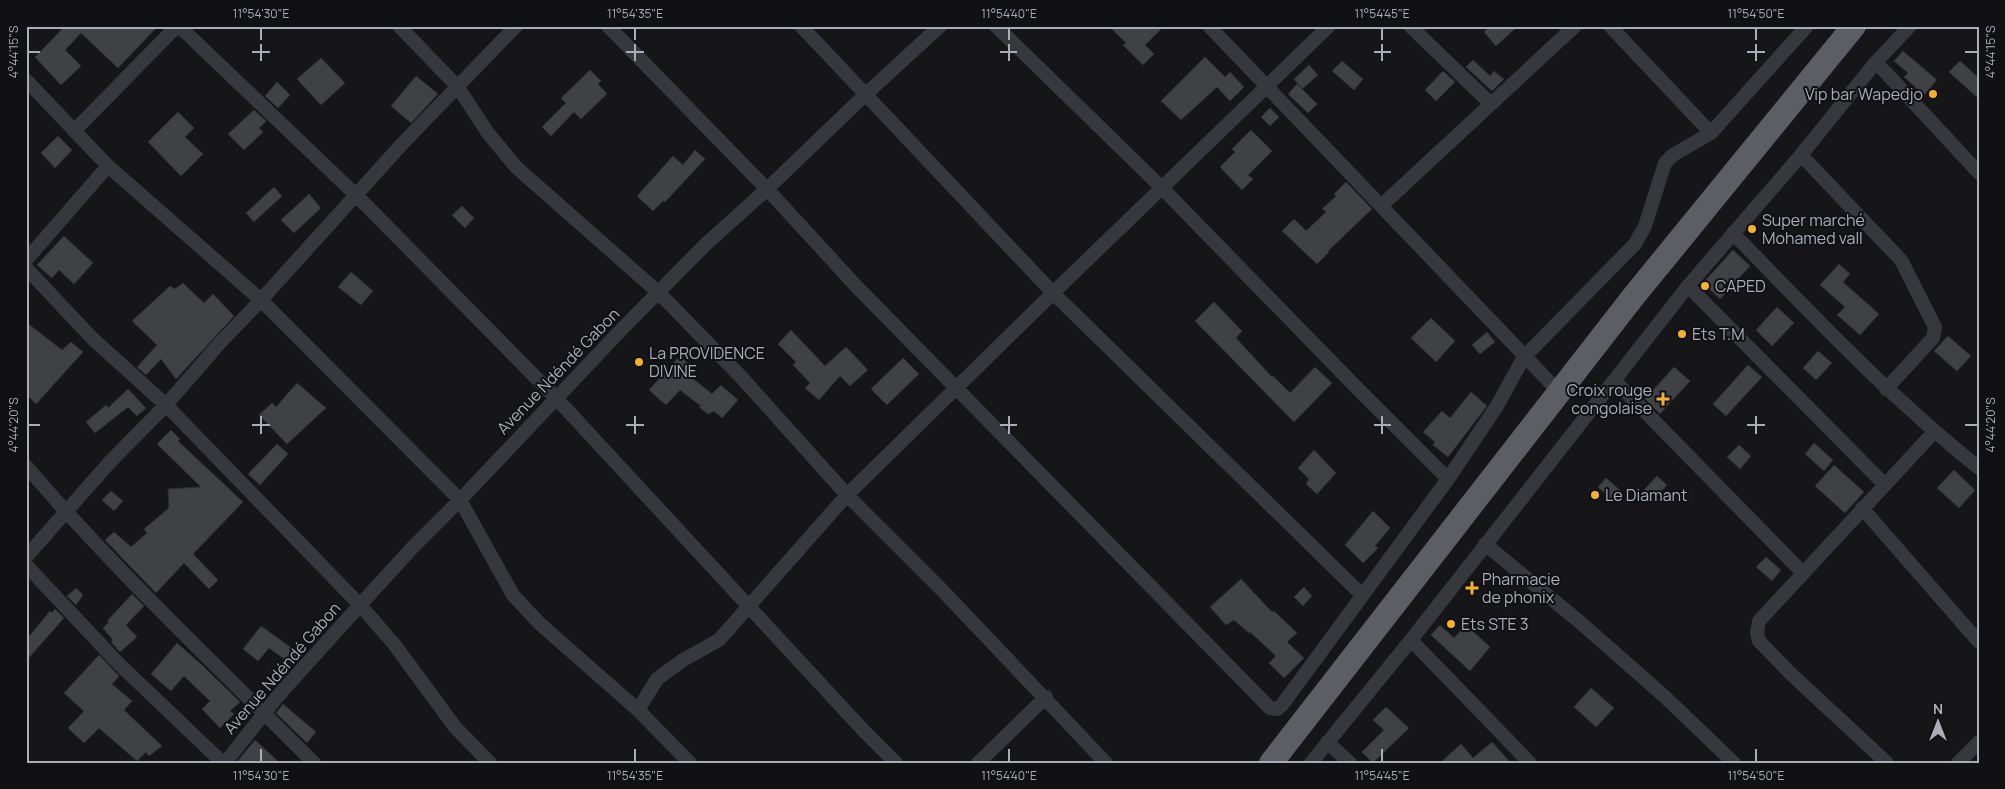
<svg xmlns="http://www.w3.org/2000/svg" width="2005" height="789" viewBox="0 0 2005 789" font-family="Manrope,sans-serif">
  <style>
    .building { fill: #404145; stroke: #303034 }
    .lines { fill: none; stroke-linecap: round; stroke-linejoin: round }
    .minor { stroke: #37383d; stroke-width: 14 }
    .trunk { stroke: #5b5e65; stroke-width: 24 }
    .ticks { fill: none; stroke: #a8adb8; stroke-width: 2 }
    .poi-dot { fill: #f2b134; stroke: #111113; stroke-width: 2 }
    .labels { text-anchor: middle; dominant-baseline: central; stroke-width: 4; stroke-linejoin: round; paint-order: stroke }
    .poi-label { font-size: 16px; fill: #a8adb8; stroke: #111113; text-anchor: start }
    .street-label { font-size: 16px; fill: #a8adb8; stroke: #111113 }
    .neatline { fill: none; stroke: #a8adb8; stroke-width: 2 }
    .ticks-label { font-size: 12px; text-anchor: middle; fill: #a8adb8 }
  </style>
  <rect width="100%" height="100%" fill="#161618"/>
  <path class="building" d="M65,26H158L118,68L81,33L65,50L81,66L61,85L35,57Z
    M1109,26H1164L1145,45L1154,54L1143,65L1123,45L1126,43Z
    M1490,26H1518L1496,46L1484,32Z
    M1903,51L1937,80L1924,95L1904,77L1908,73L1894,61Z
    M1205,57L1225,77L1230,72L1244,87L1230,101L1217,87L1181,120L1161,101Z
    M321,58L345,83L321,105L297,79Z
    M1473,60L1490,76L1494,71L1504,79L1492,91L1466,67Z
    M1342,61L1363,79L1354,90L1332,71Z
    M1960,61L1979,78V99L1949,72Z
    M1309,65L1318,75L1302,89L1294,79Z
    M590,70L601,81L598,84L607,94L581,119L574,112L551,136L542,127L566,103L561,98Z
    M1443,71L1455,82L1436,101L1425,90Z
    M416,76L438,94L411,123L391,106Z
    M277,82L290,95L278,108L265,96Z
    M1297,84L1317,104L1308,113L1288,94Z
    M1270,108L1279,117L1270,126L1261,117Z
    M254,110L266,121L259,128L263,132L244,150L228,134Z
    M178,112L194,128L185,137L203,154L181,176L148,142Z
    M1251,130L1272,151L1248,175L1253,179L1242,190L1220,167L1235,152L1232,149Z
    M58,136L72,150L55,168L41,153Z
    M695,150L705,159L665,202L663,201L653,211L637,196L673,156L683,165Z
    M1346,182L1372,209L1328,251L1329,252L1317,264L1282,231L1294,219L1306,231L1326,212L1322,209L1336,196L1334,194Z
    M274,187L282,196L254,222L246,213Z
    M309,194L321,208L294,233L281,220Z
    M462,206L474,218L465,228L452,215Z
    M64,236L93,263L74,284L59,270L52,278L37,265Z
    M1733,250L1750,266L1720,299L1703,283Z
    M1839,264L1850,274L1843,282L1879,314L1860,335L1837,315L1845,307L1820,285Z
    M351,272L373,291L361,305L338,287Z
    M183,283L204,303L213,294L234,316L176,379L161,359L146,375L137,367L157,345L132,321L170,286L175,289Z
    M1214,302L1242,331L1236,338L1272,377L1273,376L1290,393L1315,367L1332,383L1294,422L1195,321Z
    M1777,307L1794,323L1772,346L1756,330Z
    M1431,318L1455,341L1436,362L1411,338Z
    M26,322L62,350L71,342L83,352L36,404L26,394Z
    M791,330L825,366L846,347L868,370L850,386L840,376L819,400L805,388L810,383L793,365L796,362L778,344Z
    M1487,332L1495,342L1480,354L1472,345Z
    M1948,336L1971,356L1957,371L1934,351Z
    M1818,351L1832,363L1816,380L1803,368Z
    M680,356L696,371L691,377L712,394L721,385L738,400L722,418L714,411L708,414L699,407L701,406L680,390L666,405L649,390Z
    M903,358L919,374L887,405L871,389Z
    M1748,365L1762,377L1726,416L1713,404Z
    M1674,367L1690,381L1660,414L1645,399Z
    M297,383L326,408L287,444L259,415L272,403L276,407Z
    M128,389L146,408L137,416L128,407L95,433L86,422L106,405L108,408Z
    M1471,392L1487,406L1448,457L1433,445L1435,442L1423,432L1442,411L1450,418Z
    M171,430L180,439L178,441L243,502L193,554L218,580L209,589L184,563L156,593L105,540L114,532L131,547L147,533L144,529L169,508L168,489L201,487L157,444Z
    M1814,443L1833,460L1824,471L1805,454Z
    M277,444L288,454L260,485L248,474Z
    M1739,445L1751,456L1740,469L1727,457Z
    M1314,450L1336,473L1317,494L1306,484L1309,479L1298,468Z
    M1834,465L1864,492L1845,513L1815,486Z
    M1954,470L1975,490L1959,508L1937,488Z
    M1657,476L1667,485L1653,500L1643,491Z
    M1606,478L1622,492L1613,501L1598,487Z
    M111,491L123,501L114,511L102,500Z
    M1373,511L1390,528L1375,546L1378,548L1363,563L1345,545Z
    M1766,557L1781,570L1772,581L1756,567Z
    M1241,579L1272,612L1274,611L1297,633L1287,642L1304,658L1284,678L1269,663L1276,656L1250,632L1249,633L1234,620L1226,625L1210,607Z
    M1304,587L1312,596L1303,606L1294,597Z
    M76,588L83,595L76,605L67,596Z
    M132,594L144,606L126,625L137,637L120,652L111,642L113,640L103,628L109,622L107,621Z
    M55,609L64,618L26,661V640L50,611L52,613Z
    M1440,625L1454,638L1466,625L1490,647L1470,671L1431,635Z
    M261,626L300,654L293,665L269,648L258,661L243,649Z
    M177,643L203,666L240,702L230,711L234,714L220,728L202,709L210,701L184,676L171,691L151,674Z
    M99,655L119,676L112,684L132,701L124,710L162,746L149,756L146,752L137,761L99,728L84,743L68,728L84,711L64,693Z
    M1591,688L1614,708L1596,727L1574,707Z
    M283,704L316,732L307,743L276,713Z
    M1386,707L1409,728L1373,763L1362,752L1384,730L1373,720Z
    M255,740L280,763H236Z
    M1492,742L1511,763H1440L1461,744L1473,758Z"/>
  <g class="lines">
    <path class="minor" d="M179,26L357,196L557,399L863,730L896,763
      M399,26L457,86L488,133L516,167L659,293L743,379L847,495L942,590L1106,763
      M608,26L767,189L857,287L1270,708L1277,709L1282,705L1448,479L1497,406L1524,357L1635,244L1645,226L1665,163L1673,155L1711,133L1807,26
      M801,26L1053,293L1362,595
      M996,26L1161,187L1353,384L1448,479
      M1209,26L1559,392
      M1410,26L1491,104
      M1610,26L1711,133
      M1876,62L1979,173
      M26,80L108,166L261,300L460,500L513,595L539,623L638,710L690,763
      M74,131L177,26
      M1801,155L1901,260L1935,327L1933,338L1886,389
      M1381,206L1575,26
      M1733,233C1812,315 1890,397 1979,468
      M26,260L108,166
      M26,268L93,339L166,405L360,605L394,644L455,727L490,763
      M1688,286L1885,485
      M1615,381L1803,573
      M26,466C116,571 216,665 314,763
      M1862,508L1979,642
      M1485,544L1581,623L1664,696L1734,763
      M26,557L109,463L166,405L218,345L261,300L402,144L516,26
      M26,565L118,663L223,763
      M1411,640L1530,763
      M638,710L657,679L683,660L719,640L847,495L1053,293L1329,26
      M1327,742L1350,763
      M225,763L277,697L360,605L412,548L460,500L621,330L705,245L767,189L866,94L940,26
      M978,763L1046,697
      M1311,763L1411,640L1688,286L1801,155L1876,62L1910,26
      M1887,763L1790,673L1759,641L1757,633L1759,621L1934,432
      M1958,763L1979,742"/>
    <path class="trunk" d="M1271,763L1633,297L1854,26"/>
  </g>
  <path class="ticks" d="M261,28V40M635,28V40M1009,28V40M1382,28V40M1756,28V40M261,44V61M635,44V61M1009,44V61M1382,44V61M1756,44V61M28,52H40M252,52H270M626,52H644M1000,52H1017M1374,52H1391M1747,52H1765M1965,52H1978M261,416V434M635,416V434M1009,416V434M1382,416V434M1756,416V434M28,425H40M252,425H270M626,425H644M1000,425H1017M1374,425H1391M1747,425H1765M1965,425H1978M261,749V762M635,749V762M1009,749V762M1382,749V762M1756,749V762"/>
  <g class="poi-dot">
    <circle cx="1933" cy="94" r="5"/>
    <circle cx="1752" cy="229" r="5"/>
    <circle cx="1705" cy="286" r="5"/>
    <circle cx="1682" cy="334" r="5"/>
    <circle cx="639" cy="362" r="5"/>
    <path d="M1660.5 391.5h5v5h5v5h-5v5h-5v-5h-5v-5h5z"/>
    <circle cx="1595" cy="495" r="5"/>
    <path d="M1469.5 580.5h5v5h5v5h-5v5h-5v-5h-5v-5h5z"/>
    <circle cx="1451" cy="624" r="5"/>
  </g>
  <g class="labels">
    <g class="poi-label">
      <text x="1923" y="94" text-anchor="end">Vip bar Wapedjo</text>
      <text x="1762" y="220">Super marché<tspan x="1762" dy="18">Mohamed vall</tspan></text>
      <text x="1715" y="286">CAPED</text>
      <text x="1692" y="334">Ets T.M</text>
      <text x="649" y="353">La PROVIDENCE<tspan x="649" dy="18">DIVINE</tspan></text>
      <text x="1652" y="390" text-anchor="end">Croix rouge<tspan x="1652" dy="18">congolaise</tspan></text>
      <text x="1605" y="495">Le Diamant</text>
      <text x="1482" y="579">Pharmacie<tspan x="1482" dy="18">de phonix</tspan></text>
      <text x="1461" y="624">Ets STE 3</text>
    </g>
    <g class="street-label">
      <text transform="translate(558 371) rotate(-46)">Avenue Ndéndé Gabon</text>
      <text transform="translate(282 668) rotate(-49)">Avenue Ndéndé Gabon</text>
    </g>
  </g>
  <rect width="2005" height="789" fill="none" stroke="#111113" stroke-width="55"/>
  <g transform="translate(1938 722)" stroke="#111113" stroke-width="4" paint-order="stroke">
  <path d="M0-4L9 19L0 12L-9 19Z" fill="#a8adb8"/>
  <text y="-8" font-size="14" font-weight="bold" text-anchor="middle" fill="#a8adb8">N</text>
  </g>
  <rect x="28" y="28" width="1950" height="734" class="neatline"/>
  <g class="ticks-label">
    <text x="261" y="18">11°54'30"E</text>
    <text x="635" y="18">11°54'35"E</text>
    <text x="1009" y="18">11°54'40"E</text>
    <text x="1382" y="18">11°54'45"E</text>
    <text x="1756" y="18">11°54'50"E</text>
    <text transform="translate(14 52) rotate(-90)" y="4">4°44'15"S</text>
    <text transform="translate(1991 52) rotate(-90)" y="4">4°44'15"S</text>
    <text transform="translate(14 425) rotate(-90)" y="4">4°44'20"S</text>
    <text transform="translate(1991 425) rotate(-90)" y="4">4°44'20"S</text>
    <text x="261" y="780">11°54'30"E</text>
    <text x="635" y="780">11°54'35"E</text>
    <text x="1009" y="780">11°54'40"E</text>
    <text x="1382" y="780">11°54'45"E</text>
    <text x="1756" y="780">11°54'50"E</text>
  </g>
</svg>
